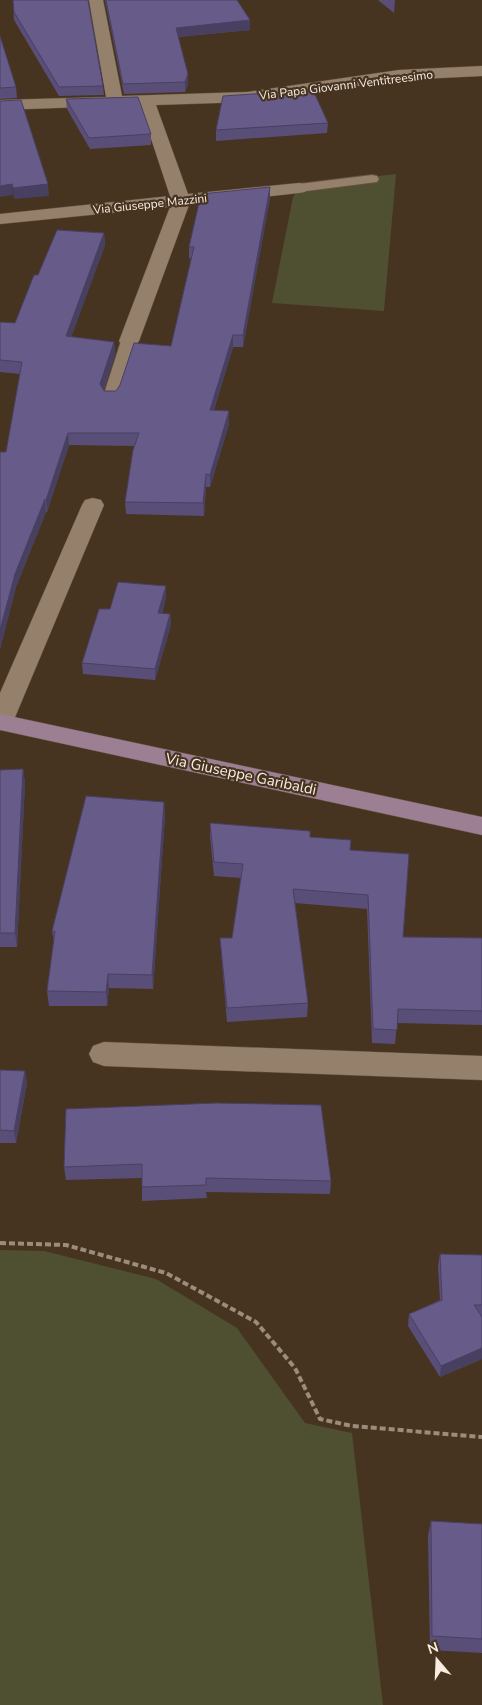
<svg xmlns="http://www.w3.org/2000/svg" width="482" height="1705" viewBox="0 0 482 1705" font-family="'Nunito Sans',sans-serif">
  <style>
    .green { fill: #4e5031 }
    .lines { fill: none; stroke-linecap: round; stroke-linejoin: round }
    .lane-casing { stroke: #615240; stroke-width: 2 }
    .street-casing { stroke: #615240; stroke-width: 1 }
    .secondary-casing { stroke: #615240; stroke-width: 1 }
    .path { stroke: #9b8c7c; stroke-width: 4; stroke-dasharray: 6 3; stroke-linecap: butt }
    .lane { fill: #95806b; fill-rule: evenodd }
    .street { fill: #95806b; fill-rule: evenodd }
    .secondary { fill: #9d7f94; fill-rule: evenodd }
    .wall { fill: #594e77 }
    .shaded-wall { fill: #484061 }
    .building { fill: #675b8a; stroke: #484061 }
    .labels { text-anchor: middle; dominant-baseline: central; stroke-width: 4.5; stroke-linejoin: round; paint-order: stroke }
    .far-street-label { font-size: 12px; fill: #f9ede1; stroke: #463421 }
    .street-label { font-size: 15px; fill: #f9ede1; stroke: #463421 }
  </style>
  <rect width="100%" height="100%" fill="#463421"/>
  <path class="green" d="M396,174L384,311L272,303L293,197L301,185Z
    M0,1250L44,1251L156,1279L237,1328L305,1423L352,1433L383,1705H0Z"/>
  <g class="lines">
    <g class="lane-casing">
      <path id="lane" d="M372,175L377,176L379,179L377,182L299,192L294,191L292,188L294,185L299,184Z
        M129,336L135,338L137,341L119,397L117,401H105L103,397L121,341L123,338Z"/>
    </g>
    <g class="street-casing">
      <path id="street" d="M89,0H103L122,96L247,92L399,70L482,66V76L399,80L247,102L156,105L188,194L299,183L305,184L308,188L305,192L299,193L189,205L139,341L136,345L129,347L122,345L119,341L170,207L0,224V214L170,196L140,105L0,110V100L106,97Z
        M93,498L101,500L104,505L13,722L9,728L0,730V693L82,505L85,500Z
        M104,1042L482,1056V1080L104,1066L93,1062L89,1054L93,1046Z"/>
    </g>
    <g class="secondary-casing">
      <path id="secondary" d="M0,714L482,817V835L0,730Z"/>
    </g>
    <path class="path" d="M0,1243L66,1245L166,1273L256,1322L295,1368L320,1419L352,1426L482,1437"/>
    <use href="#lane" class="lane"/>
    <use href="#street" class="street"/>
    <use href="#secondary" class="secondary"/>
  </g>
  <path class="wall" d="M13,0L103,86L104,95L59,96L14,20Z
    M105,0H237L250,20V30L178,37L188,84L185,92L124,94Z
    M378,0H395L394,13Z
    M0,36L16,87L17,98L0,99Z
    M66,99L151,134V145L90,149L67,109Z
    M328,123L327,133L216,141V130Z
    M270,198L243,347H233L214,410L229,411V424L210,487H206L204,516L126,514L125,502L134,446L69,445L47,512H46L16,587L0,649V452H6L20,374L0,372V322L15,323L38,275L104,233L105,245L71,337L114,342L115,354L104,389V391H116L171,346L191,259L189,258V247Z
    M166,586V597L162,614H170L171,625L155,680L83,674L82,663L110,609Z
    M23,769L25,783L17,947H0V770Z
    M164,802L165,816L153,989L109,988L107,1006H49L47,991L54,942L52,931Z
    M210,823L310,837L350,850L403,937L482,938V1025L397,1023L395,1044L372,1043L367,909L295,903L308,1003L307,1017L227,1022L221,952L220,938H232L241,878L214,876L210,837Z
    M0,1070L25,1071L27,1083L16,1143H0Z
    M66,1109L331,1181L330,1194L206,1192L207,1198L142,1201V1178L66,1180L64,1167Z
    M440,1254L482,1255V1359L440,1377L408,1326L409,1314L440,1300L438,1266Z
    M431,1521L482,1524V1653L430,1650L428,1536Z"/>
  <path class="shaded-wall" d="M250,20V30L176,37V28Z
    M188,74V84L185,92V82Z
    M12,184L13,195L0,197V186Z
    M48,184L49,196L14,199L13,188Z
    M270,187V198L243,347V335Z
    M104,233L105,245L67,349L66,336Z
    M233,335V347L210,422V410Z
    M114,342L115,354L101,396L100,384Z
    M229,411V424L210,487V475Z
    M68,433L69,445L47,512L46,500Z
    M206,474V487L204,516L203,503Z
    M45,499L46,512L16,587L0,649V630L15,574Z
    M166,586V597L159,624L158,613Z
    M170,614L171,625L155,680V669Z
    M23,769L25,783L17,947L15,933Z
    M164,802L165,816L153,989L152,975Z
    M108,974L109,988L107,1006L106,992Z
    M25,1071L27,1083L16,1143L14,1131Z
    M482,1348V1359L440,1377L441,1366Z"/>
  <path class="building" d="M13,0H88L103,86L59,87L14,12Z
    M106,0H237L250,20L176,28L188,74L185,82L123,84Z
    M0,36L16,87L0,88Z
    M313,90L328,123L216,130L223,96Z
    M138,97L151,134L89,138L66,99Z
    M21,100L48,184L13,188L12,184L0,186V101Z
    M270,187L243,335H233L210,410L229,411L210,475L206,474L203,503L125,502L133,450L139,433H68L46,500L45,499L15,574L0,630V452H6L22,362L0,360V322L15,323L34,275H38L57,230L104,233L66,336L114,342L100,384L104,391H116L120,385L134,343L171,346L194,247H189L201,194Z
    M118,582L166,586L158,613L170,614L155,669L82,663L99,609H110Z
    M23,769L15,933H0V770Z
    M86,796L164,802L152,975L108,974L106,992L47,991L55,931H52Z
    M210,823L310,831V837L351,840L350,850L409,854L403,937L482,938V1011L398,1009L397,1030L373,1029L368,895L293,889L308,1003L227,1008L220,938H232L243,864L214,862Z
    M0,1070L25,1071L14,1131L0,1130Z
    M217,1103L321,1105L331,1181L206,1178V1185L142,1187V1164L64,1167L66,1109Z
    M440,1254L482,1255V1305H474L482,1317V1348L441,1366L409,1314L442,1300Z
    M431,1521L482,1524V1639L432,1636Z"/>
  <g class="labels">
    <g class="far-street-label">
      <text transform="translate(346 85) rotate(-7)">Via Papa Giovanni Ventitreesimo</text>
      <text transform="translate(150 204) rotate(-6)">Via Giuseppe Mazzini</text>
    </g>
    <g class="street-label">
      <text transform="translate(241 774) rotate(12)">Via Giuseppe Garibaldi</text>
    </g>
  </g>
  <g transform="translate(437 1660) rotate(341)" stroke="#463421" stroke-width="4" paint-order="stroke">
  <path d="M0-4L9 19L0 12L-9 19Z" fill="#f9ede1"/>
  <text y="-8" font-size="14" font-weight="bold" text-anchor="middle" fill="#f9ede1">N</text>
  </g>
</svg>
